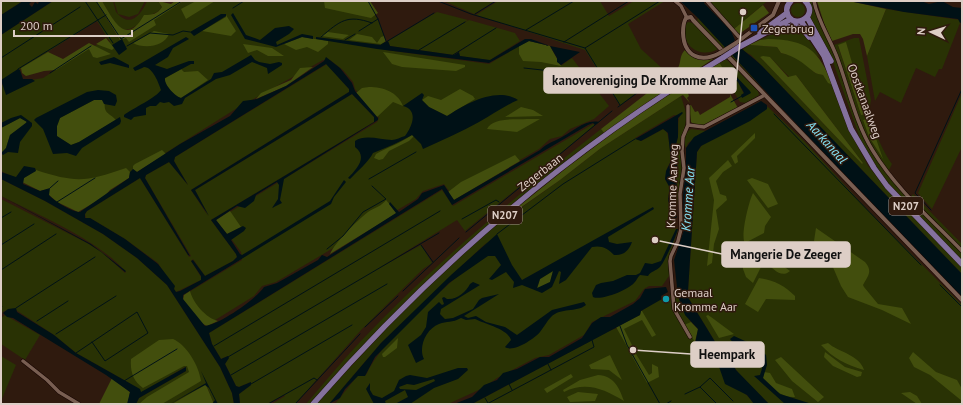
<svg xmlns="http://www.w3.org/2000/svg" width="963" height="405" viewBox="0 0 963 405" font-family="'PT Sans',sans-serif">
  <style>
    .green { fill: #293204; fill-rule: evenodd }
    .forest { fill: #424e0d }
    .water { fill: #001116; fill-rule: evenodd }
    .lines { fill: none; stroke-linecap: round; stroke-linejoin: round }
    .stream { stroke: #001116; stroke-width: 1 }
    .minor-casing { stroke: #160400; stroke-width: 4.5 }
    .tertiary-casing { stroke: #160400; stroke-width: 5 }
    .primary-casing { stroke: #160400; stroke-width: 6 }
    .minor { stroke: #785e51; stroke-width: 3.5 }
    .tertiary { stroke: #785e51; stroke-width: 4 }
    .primary { stroke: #84719d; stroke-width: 5.5 }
    .tertiary-bridge-casing { stroke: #160400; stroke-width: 5; stroke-linecap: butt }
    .primary-bridge-casing { stroke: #160400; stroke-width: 6; stroke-linecap: butt }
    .tertiary-bridge { stroke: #785e51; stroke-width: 4 }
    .primary-bridge { stroke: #84719d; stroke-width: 5.5 }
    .transit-dot { fill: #1a4fb4; stroke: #2f1a0e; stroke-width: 1.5 }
    .culture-dot { fill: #0f9aa8; stroke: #2f1a0e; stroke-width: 1.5 }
    .labels { text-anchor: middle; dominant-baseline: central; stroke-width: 3; stroke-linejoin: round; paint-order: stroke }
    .shield { fill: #2f1a0e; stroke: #a9988f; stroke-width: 1 }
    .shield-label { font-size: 11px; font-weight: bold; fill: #ddcec6 }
    .poi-label { font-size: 12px; fill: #ddcec6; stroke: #2f1a0e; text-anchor: start }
    .street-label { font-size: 12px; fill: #ddcec6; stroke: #2f1a0e }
    .water-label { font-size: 13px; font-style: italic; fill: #86e5f8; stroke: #2f1a0e }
    .leader { fill: none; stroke: #ddcec6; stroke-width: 1.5 }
    .callout-dot { fill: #ddcec6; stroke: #2f1a0e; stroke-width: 1.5 }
    .callout { fill: #ddcec6; stroke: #ddcec6; stroke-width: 1.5 }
    .callout-label { font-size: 13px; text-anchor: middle; font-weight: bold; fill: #111 }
  </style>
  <rect width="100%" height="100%" fill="#2f1a0e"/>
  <path class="green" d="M1,1H23L1,15Z
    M53,1H96L119,39L184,1H366L378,20L384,36L383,37L386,50L489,64L524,43L556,64L562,65L572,58L609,106L594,119L570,129L562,136L550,139L539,149L454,198L444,184L423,191L416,199L276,282L262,286L254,296L212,322L184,295L242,260L241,252L217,220L377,122L379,118L355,89L353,82L343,70L330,60H323L234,110L105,191L38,189L1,171V85L43,78L93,46L110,42L97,21L1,81V35Z
    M102,1H113L116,12C130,29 141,15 147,1H158L162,7C158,14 151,13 146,18C119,42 117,25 102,1Z
    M114,1H145L138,14L129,17L118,14Z
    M444,1H495L474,14Z
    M498,1H600L609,16L634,1H665L628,24L641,49L664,70L620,106L585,50L476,15Z
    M708,1H766V2L733,30Z
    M807,1H812L815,12L833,51L871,151L894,183L962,253V261L883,177L861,141L833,62L811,21V9Z
    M791 10a7 7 0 1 1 14 0a7 7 0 1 1-14 0Z
    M886,9L960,20V23L942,69H939L935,77L916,68L901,103L880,92L875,101L867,56Z
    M437,12L468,20L440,37L469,20L515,33L520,41L490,60H487L459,56V52L473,43L453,55L390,46L388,41Z
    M698,18L769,95L697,21Z
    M689,22L693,23L718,49C700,60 678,44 686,23Z
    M792,28C806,32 813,46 820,58C802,42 783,38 760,40L777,32Z
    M854,38H859L871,100C866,117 882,150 892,164L888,172C860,135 848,88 834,45ZM846,43L867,114L861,115L838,46ZM863,120L871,126L881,156L869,137Z
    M749,45L777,47L781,53L790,55L803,61L815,73L823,75L833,85L856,143L868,166L962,268V274L762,66L751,55L742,50ZM760,57H770L790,78L796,75L863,163L862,164Z
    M726,59L758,91L759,95L746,103L740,102L734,92L736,90L719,63ZM728,70H731L750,93L745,96L741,95L744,94L738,82Z
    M327,64L349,89V92L191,190L208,216L195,190L352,94L374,117V122L211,220L236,254L237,257L233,261L205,276L193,259L191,261L201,277V280L176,292L158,263L125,239L90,218H86L85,214L87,211L140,178L189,257L191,256L145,178L146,175L169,162L188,185L174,161L175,157Z
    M962,93V147L932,209L918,193Z
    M681,96L687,116L680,150L682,167L677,206C675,196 679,185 673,177L678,166C673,153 676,149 678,135C679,129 677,122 680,116L674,115L635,138L641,141L663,129L666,131C669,135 671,156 671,161L667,168L665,179L670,188L668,199L670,209V218L678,230L669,257V276L662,286H649L644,289L635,301L592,322L584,335L549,355L535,358L497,378L483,388L448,404H335L358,375H366C382,341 428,302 457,277C468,267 477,253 487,242L381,343L329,404H316L426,286L493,228L560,180L601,148Z
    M768,107L805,142L865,207L962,305V404H769L743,379L717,345L689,299L688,291L697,152L705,141Z
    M593,124L595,125L465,231L457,220L379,268L421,245L432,263L423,269L362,329L295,404H272L285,396L284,395L267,404H240L239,394L251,385V382L239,387L236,386L225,364L228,356L221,359L212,344L209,333L442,190L453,206Z
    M601,129L604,133C569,160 533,186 499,216C432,274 369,337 310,404H306C324,383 341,362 360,342C434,264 517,195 601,129Z
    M691,129L706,131L688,143L686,148L684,144L686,133Z
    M1,179L45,201L103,234L137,258L167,285L220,367L232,393L234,404H214L206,385L172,404H136L139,398L186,371L185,367L141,393L129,383L76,353L54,335L16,310L4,311L1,314V199L89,244L102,252L125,273L126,272C97,239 40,216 1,196Z
    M913,194L962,244V249L911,197Z
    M674,294L678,296L685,314L698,331C695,338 692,348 696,355L717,361C720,366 721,371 724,375C733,384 749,395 754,404H472L609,331L617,328L654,302Z
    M5,315L40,335L25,360L1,344V318Z
    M1,356L16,365L1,401Z"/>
  <path class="forest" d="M96,1H102C114,21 126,47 144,15C152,15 158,14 162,7L158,1L171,4L175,1H189L182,2L154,20L156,25L129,42L126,38L120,40Z
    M196,1H215L186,19L181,9Z
    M324,1H370L378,13L371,18L325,8Z
    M817,1H849L886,9L867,56L863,39L860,34H853L832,41L824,23Z
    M763,5L769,13L739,34L734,29Z
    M226,15L236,31L231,36L202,31L226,17Z
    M154,31L169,34C164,47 144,49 133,43Z
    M328,32L349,35L343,39L321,36Z
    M357,34L372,37L377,43L381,37L384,36L386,41L381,44L349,40Z
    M302,37L328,41V44L318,52L307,47L296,50L284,44Z
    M106,38L114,48L112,50L96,44Z
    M768,39C808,40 818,50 833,85L828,83L823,75C820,74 816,74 814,72C803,63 795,56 781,53L777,47L749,45L760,40Z
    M529,41L550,46L561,66L541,62L523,61L519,54V46Z
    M846,42L867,114L861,115L838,45Z
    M89,43L111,54L97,58L93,57L89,49L56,70L44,71L26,76L22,73L21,68L48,52L63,59Z
    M243,44L272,48L284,56H268L257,50L248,53Z
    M685,50C693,60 701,61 713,59L648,102L604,133L601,129L669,76L672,80L674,79L672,74C684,66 677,58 685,50Z
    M383,52L465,65V67L456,71L402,67L392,64Z
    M763,56L770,57L788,77L796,75L863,163L862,164L760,57Z
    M719,62L725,72L722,74L720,72L687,91L689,96L687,98L690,103L683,95L681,96L601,148L560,180L493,227L569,166L629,121Z
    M313,67L286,86L256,99L261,93L291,80L300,68Z
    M181,69L184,72L198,71L208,80L181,98C174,96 166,86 164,79Z
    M369,87C383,87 398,92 403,106L393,102L377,117L356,93L362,88Z
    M460,89L473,96L475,99L447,116L429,107L422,100L428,96L441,100Z
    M730,94L738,108C726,114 703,133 691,122L689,106L691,105L695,112L698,111L700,115L730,97Z
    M94,100H102L105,102C103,114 110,113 116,120L79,142L71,145L56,136L57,126L60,118Z
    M521,107L533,110L543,116L505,117Z
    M20,118L26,121V124L10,135L6,148L1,155V128Z
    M869,118L883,159L869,137L863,120Z
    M527,119H540L517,132L487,129C493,117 516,120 527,119Z
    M755,133V138L737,156L738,162L735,164L731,156Z
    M412,135L414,136L409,141L389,151L383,159L379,160L374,158L376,154C388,147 401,143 412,135Z
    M162,150L166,154L137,172L133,169V166L135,164Z
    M515,155L520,161L454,200L448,192L461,182Z
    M728,160L732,166L723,172L716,181L720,194L726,196L727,200L716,210L719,229L714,244L712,263L707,266L714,200L709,178Z
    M126,168L130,172L129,178L110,190L104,197L78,212L57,202L49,195V189L40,191L22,182L24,178L36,170C76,183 86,182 126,168Z
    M752,178L768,184L778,204L768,208L747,180Z
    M753,193L771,217L765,226L764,233L745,243C740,237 749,201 753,193Z
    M386,200L397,213L330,254C336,241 357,221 368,212C374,208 382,206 386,200Z
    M230,211L241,227L227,234L216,220Z
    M816,228L865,262C873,271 868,276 863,285L864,287L878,304L902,308L911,324L882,310L848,297L841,286L832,265L814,241Z
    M770,249L753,283L746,277L743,269C742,257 760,250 770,249Z
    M770,256L790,271C781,279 773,268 766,263Z
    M553,271L550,282L537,289L540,279Z
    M759,278C773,280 784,285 795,296V300L766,299L758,312L745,304Z
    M190,291C193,303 206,318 218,321L207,326L201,323L183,300L184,295Z
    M641,311H642L656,335L652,337L642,320L624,329L633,347L629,350L616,327L640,315Z
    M708,315L711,317L734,334L719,338L706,316Z
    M691,322L698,329L695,342L684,325Z
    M398,338L397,348L385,357H383L382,354Z
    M173,339C187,345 199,366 201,381L162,404H139L147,397L189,372L187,366H184L143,388C133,381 130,371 131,359L159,340Z
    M828,343C838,352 860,355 864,370C846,365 833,358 821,345Z
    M825,352L845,367L862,372L861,376L857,377L833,366L824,357Z
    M913,352L936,372L957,380L962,389V401L930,375L914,367L909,358Z
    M636,354L649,375L652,373V364L658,367L659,377L647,383L632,356Z
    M610,355L622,380L609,370L591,369L589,365Z
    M781,357L824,397L818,402L792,381L775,360Z
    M764,372L770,373L776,383L792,389L795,397C783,398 769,388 763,378Z
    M571,374L573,377L547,393L544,389Z
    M598,375C614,376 619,387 624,401C604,389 586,381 564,392L563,390L580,380Z
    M112,378L130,392L128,404H99Z
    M206,385L214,404H172L205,385Z
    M578,392L598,394L595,401L570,402L567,397Z
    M910,392L917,396L922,404H917L901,393Z"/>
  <path class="water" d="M23,1H32L29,4L32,7L35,2L38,4L39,1H53L1,35V15Z
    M680,1H705L704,3L731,31L735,40L734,41C743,51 753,57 762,66L962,274V298L771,97L698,18Z
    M849,1H921L929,4L942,1L953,7L962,8V22L960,23L958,19L904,12Z
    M233,13L246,35L260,40L275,28L289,26L294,29L289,34L276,42L277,45L302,34L313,36V39L302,37L276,47L245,39L231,15Z
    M221,14H226V16L194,36L190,32Z
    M186,37L189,39L173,48L168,57L155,65L167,69L189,61H194V64H191L165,78C164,85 175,96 181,98L211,79L214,73L222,72L251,55L255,60L259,62L270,64L279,62L282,63V65L268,74L267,68L252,62L230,75L216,79L185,98L182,104L174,106L169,102L164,103L160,102L156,106H150L146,108V115L134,117L131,120L124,117V115C132,109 157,97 161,90C159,84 153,67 144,67C142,68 138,70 135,71L133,68Z
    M316,37L381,45L388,41L390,46L454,55L459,52L460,56L490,60L525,39H531L550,46L580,52L561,65L557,62V58L550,46L529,41L489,63L377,49L316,39Z
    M122,39L127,49L119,55L112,45Z
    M114,57L129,65V68L110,63L101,65L99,62Z
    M326,57L340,68L352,83L355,91L378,118V120L284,179L280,200L282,203L272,208L278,199L279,185L277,182L256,195L254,201L245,208L237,206L216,220L227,234L243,226L246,228L244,231L231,240L240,254L242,255L330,201L344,180L346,182L334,197L331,204L183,295V299L205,326C220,324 255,300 264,287L277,283L318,260L322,255L327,257L396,213L389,204L390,202L399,212L418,199L422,193L444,185L454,200L540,150C547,143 553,142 562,137C574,131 585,119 599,122L595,125L593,123L588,125L452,205L442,189L209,333L212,344L221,359L228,356L229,358L225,364L236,386L239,387L251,382V385L239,394L240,404H234L232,393L220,367L167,285L137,258L103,234L45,201L1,179V172L16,177L24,166L35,168L36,171L24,178L23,184L40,191L50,188L49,195C54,201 72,212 80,212L129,178L130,172L133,169L137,172L180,144L230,116L243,101L257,99L286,86L324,61ZM326,64L349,89V92L191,190L209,216L195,190L352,94L374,117V122L211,220L236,254L237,257L233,261L205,276L193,260L191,261L201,276V280L180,291L176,292L174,289L175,286L158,264L125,239L90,218H85V214L87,211L140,178L188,255L190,256L145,178L146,175L169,162L188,185L174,161L175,157Z
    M18,69L20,70L23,79H32L35,81L6,95L1,80Z
    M729,69L750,91L751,93L742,98L741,95L744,93L738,82L729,72Z
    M98,90L109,91L116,95L117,101L115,106L104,104L102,100H94L60,118L57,126V136L71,145L79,142L120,117L121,121L120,124L82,148L76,156L67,153L53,154L43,129L34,120L36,118L87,92Z
    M422,93L424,95L422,100L429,107L447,116C465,104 497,86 518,100C504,106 492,115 479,122C461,132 442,140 423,149L421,144L412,135C400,142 386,148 373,153C369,161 357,172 350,179L348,178C357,169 368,157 355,147V141C365,134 381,140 392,140C396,140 401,137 405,136C412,127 419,110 403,106Z
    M761,101L767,105V109L750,121L701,146L697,152L688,291L689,299L717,345L729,357L736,370L769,404H754L747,395L725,384L717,361L696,355L694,349L698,329L685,315L678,296L674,294L677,287L674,260L684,230L683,195L686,170V148L694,137Z
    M682,112L683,113L678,118V137L675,148V157L678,169L673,177L677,184L675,196L677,217L671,221L669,219L670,209L668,199L670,188L665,179L666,171L671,161L668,133L663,129L641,141L635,139Z
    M21,115L32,123V126L20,142L18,153L8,152L3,155L1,153L6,148L10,135L27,122L20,118L1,128V123L11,118Z
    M1,196L91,244L126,271L125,272L101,252L89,244Z
    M653,207L654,209L608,237L609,242L617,244L632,242C629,250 624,256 614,255C608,248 601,245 592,247L566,280L559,284L561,272L559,271L552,287L542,293L522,285L513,288L514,282L506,272L492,280L489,279L501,265L495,256H488L449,283L375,357L365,376H358L345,389L340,398L329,404L381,343L451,275L497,234L512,265L522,280ZM553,271L550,282L537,288L540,279Z
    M676,229H678C676,237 665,261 660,267C656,271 651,271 648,276L640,275C637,278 637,280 634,283C628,290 601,301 593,297L592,293L596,285L601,283L613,281L627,275H636L640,273L645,263L652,264L661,261Z
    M473,282L480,285L441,309L440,314L445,319L453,318L473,309L479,300L482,298L499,294L464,316L468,318L476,316L486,322L505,327L517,335L552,310L584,302L586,305C576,313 561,307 551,317C547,321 544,327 540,332C534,339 513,353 505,347L511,340C508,329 485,324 475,319L466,320L461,318C452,323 447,321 439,324C426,329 418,347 424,359L416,363L408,345L421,335L426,327L428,312L439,302L442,305L444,304L442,298L444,297L447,299C457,300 466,292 470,284Z
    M666,287L668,292L661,296L662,299L641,311L640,315L472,404H454L472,397L484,385L497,380L503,373L517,369L540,357H549L582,338L592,323L601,317H610L633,304L640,298L645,289Z
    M16,308L17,312L54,335L76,353L140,389L141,392L186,367V371L139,398L136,404H127L130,392L106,375L13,318L7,317L3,313L8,309Z
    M734,336L756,346L766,355L767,365L763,378L780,394L812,404H785L754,376L760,375C767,355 763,351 745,342L740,345V351L730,339Z
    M458,368H467L468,370L458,379L434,388L410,404H395L408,397L405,390L385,401L386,404H374L366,389L370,383V390L373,395L382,398L394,391L399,380L406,376L410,375L427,378ZM434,379L435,381L416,390L400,389L399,387L407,384L414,385Z
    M201,371L218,404H212L215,400L209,388L205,385L170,404L206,383Z"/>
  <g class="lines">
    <path class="stream" d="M85,1L113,43
      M96,1L121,39L182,1
      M368,1L378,19L386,41
      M438,1L471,14L585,48
      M233,8L244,1
      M475,14L496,1
      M526,30L574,1
      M359,31L378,19
      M321,37C340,21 347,14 372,23
      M345,40L355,34
      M564,42L629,1
      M381,45L434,13
      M127,46L150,33L173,35L183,31L190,32
      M419,50L465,22
      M453,55L496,28
      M1,58L80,7
      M524,68L551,71L555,68
      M18,69L106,15
      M50,73L91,46
      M731,102L742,96
      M620,105L585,48L660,1
      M618,107L663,74
      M774,114L921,265
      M369,179L416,152
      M50,188L58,181
      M57,202L95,178
      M931,210L915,193L962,89
      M1,218L11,212
      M462,219L496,200L499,202
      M466,232L612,111
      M497,234L563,184L635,139
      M1,245L34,224
      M421,245L433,262
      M327,249L343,236L363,212L386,199L372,186
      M1,270L56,234
      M940,285L962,307
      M403,291L459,238
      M1,305L2,306
      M16,308L95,257
      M37,321L68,301
      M620,326L627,345L660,404
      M365,327L398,296
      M56,334L116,296
      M214,346L440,211
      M76,353L137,312L148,333L105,361L92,342
      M228,357L439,233
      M548,364L551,370
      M231,375L387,284
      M124,381L177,349
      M251,384L352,325
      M509,384L512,390
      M700,387L710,378L733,401
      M685,394L700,387L717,404
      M485,398L488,403
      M1,403L3,404
      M296,403L360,334
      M268,404L314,378L317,380
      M487,404L594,347L592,340
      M666,404L671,401"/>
    <g class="minor-casing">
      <path id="minor" d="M675,1L681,6L687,18
        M707,1L739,37
        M814,1C818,22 831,40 838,60C849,90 856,124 873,151C896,189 931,219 962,251
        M688,106V125L683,137L682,151L684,168L680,194L681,229L678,241L671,256L670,261L674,309L690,337
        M688,125L704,127L765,95
        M23,361L47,380L59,392L79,404"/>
    </g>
    <g class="tertiary-casing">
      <path id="tertiary" d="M736,43L773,15L779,1
        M720,53C701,63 684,57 683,33C683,28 683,23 686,18L691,17L693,20L962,300"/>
    </g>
    <g class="primary-casing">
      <path id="primary" d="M791,1C788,4 786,8 787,12C790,31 821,17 805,1
        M807,17L831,61
        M801,21L824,56L851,129L874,168L887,186L962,264
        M767,32C786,31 794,16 809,37
        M760,33L787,13
        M739,47L791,19
        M313,404C431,269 569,149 724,57"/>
    </g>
    <use href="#minor" class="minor"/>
    <use href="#tertiary" class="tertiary"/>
    <use href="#primary" class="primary"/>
    <g class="tertiary-bridge-casing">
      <path id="tertiary-bridge" d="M720,53L736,43"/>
    </g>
    <g class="primary-bridge-casing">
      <path id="primary-bridge" d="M724,57L739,47"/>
    </g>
    <use href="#tertiary-bridge" class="tertiary-bridge"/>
    <use href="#primary-bridge" class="primary-bridge"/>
  </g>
  <rect class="transit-dot" x="750" y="24" width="8" height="8" rx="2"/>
  <circle class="culture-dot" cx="666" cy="299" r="4"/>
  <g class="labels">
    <g class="shield">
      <rect x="889" y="197" width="34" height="18" rx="3"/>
      <rect x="488" y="206" width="34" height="18" rx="3"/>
    </g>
    <g class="shield-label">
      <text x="906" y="206">N207</text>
      <text x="505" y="215">N207</text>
    </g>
    <g class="poi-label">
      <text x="762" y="28">Zegerbrug</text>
      <text x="674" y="292">Gemaal<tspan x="674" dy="14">Kromme Aar</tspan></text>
    </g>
    <g class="street-label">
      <text transform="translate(865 101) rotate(70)">Oostkanaalweg</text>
      <text transform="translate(540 172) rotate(-38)">Zegerbaan</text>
      <text transform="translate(672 186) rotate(-88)">Kromme Aarweg</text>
    </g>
    <g class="water-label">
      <text transform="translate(827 142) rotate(48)">Aarkanaal</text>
      <text transform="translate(688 199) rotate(-86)">Kromme Aar</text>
    </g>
  </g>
  <path class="leader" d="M743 12L736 80M655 240L722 254M633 350L691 354"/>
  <g class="callout-dot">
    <circle cx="743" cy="12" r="4"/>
    <circle cx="655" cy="240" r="4"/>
    <circle cx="633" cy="350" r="4"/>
  </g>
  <g class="callout">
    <rect x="544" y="68" width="192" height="25" rx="4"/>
    <rect x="722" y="242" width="128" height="25" rx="4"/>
    <rect x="691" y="342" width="73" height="25" rx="4"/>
  </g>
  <g class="callout-label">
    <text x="640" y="85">kanovereniging De Kromme Aar</text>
    <text x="786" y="259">Mangerie De Zeeger</text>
    <text x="727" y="359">Heempark</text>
  </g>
  <rect width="963" height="405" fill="none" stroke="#ddcec6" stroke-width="4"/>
  <g transform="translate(931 32) rotate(274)" stroke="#2f1a0e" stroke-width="3" paint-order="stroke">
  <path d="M0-3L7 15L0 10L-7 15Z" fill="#ddcec6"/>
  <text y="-6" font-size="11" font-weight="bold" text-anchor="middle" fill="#ddcec6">N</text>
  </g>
  <path d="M14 30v6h118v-6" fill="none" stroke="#ddcec6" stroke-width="2"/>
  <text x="20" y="30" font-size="12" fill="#ddcec6" stroke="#2f1a0e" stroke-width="3" paint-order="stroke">200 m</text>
</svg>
